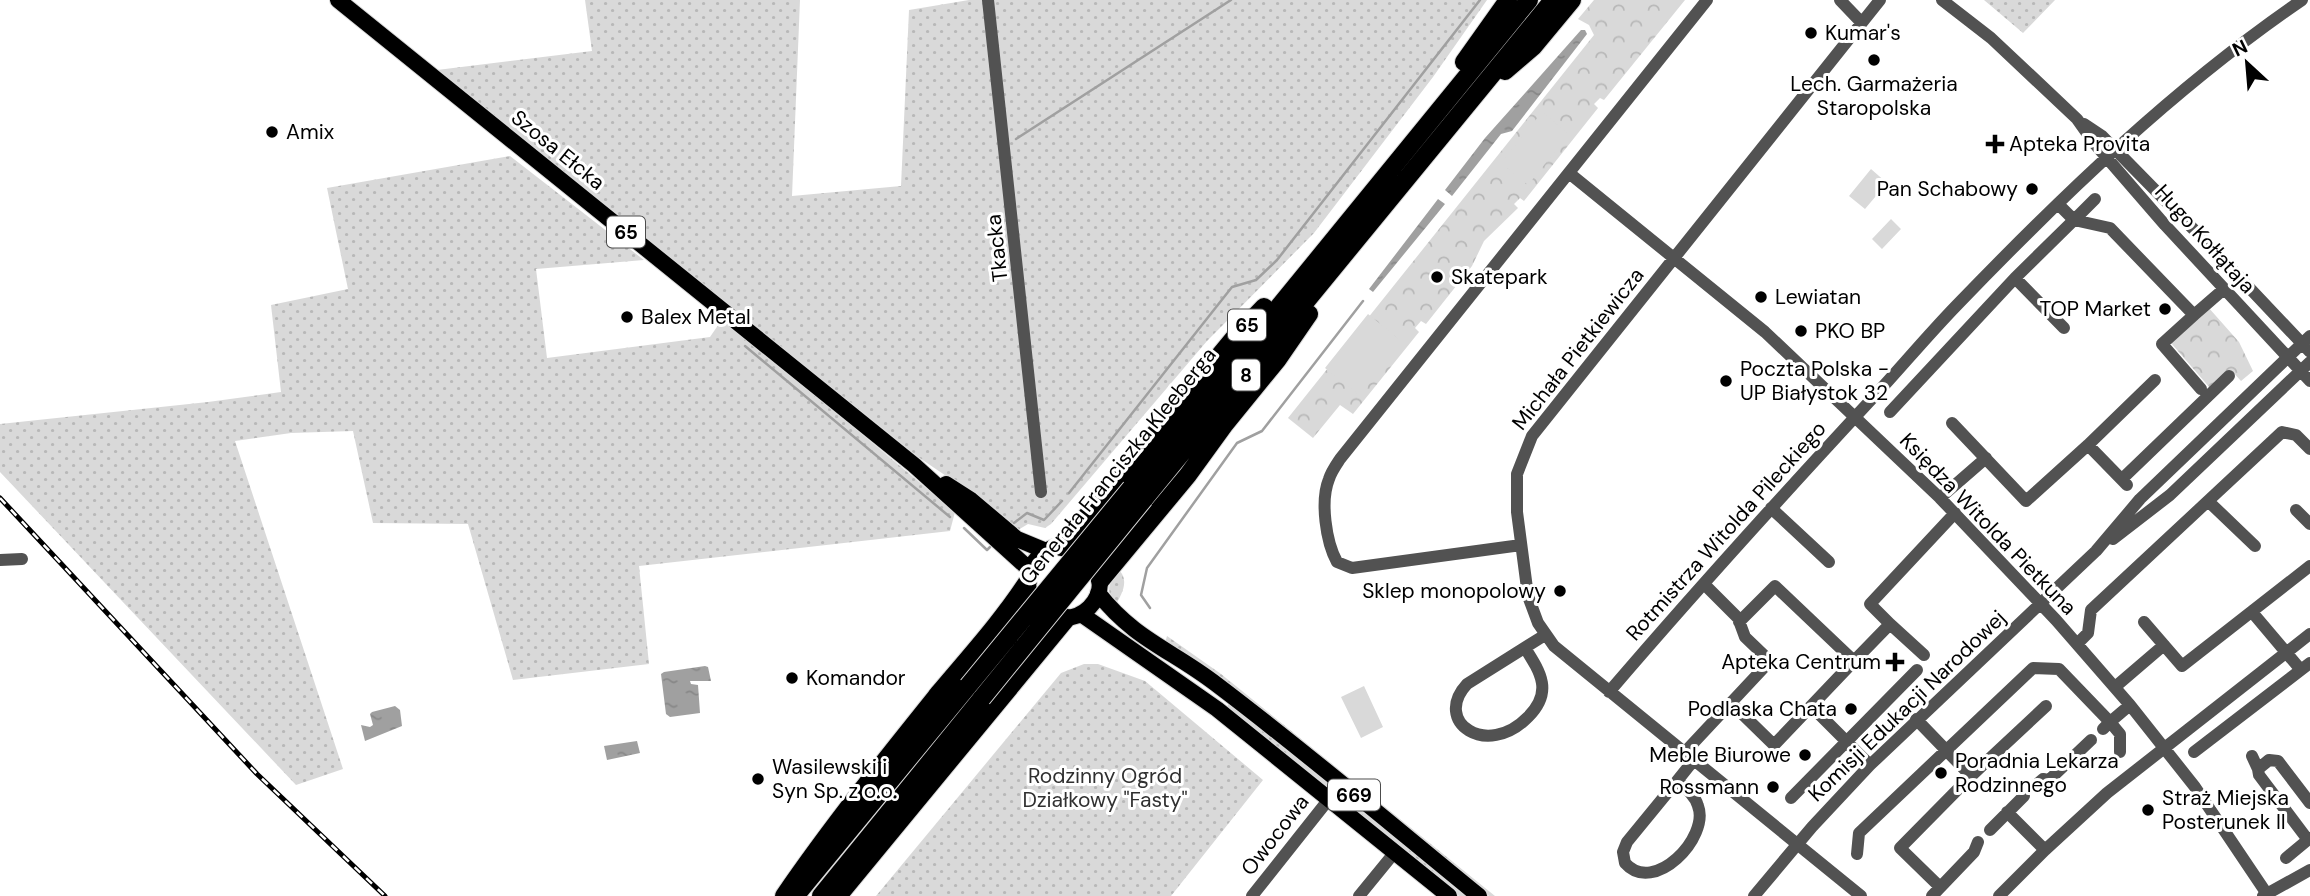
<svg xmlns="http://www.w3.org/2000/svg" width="2310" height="896" viewBox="0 0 2310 896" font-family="'DM Sans',sans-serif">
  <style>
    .grass { fill: url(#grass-dots) }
    .park { fill: url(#park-crowns) }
    .pitch { fill: #d9d9d9 }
    .water { fill: url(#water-ripples) }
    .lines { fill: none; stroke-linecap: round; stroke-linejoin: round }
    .stream { stroke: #a0a0a0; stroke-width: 2.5 }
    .major-casing { stroke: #dbdbdb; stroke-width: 18 }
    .highway-casing { stroke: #dbdbdb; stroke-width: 20 }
    .minor { stroke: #525252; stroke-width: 12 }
    .major { stroke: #000; stroke-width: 16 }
    .highway { stroke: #000; stroke-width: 18 }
    .rail-casing { stroke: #000; stroke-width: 5 }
    .rail { stroke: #fff; stroke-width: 2.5; stroke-dasharray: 8; stroke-linecap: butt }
    .highway-bridge-casing { stroke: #dbdbdb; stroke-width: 20; stroke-linecap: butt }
    .highway-bridge { stroke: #000; stroke-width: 18 }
    .poi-dot { fill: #000; stroke: #fff; stroke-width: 2.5 }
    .labels { text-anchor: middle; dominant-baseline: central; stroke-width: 6; stroke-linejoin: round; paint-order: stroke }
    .shield { fill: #fff; stroke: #4c4c4c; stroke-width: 2 }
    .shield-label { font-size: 19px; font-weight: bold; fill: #000 }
    .poi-label { font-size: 21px; fill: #000; stroke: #fff; text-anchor: start }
    .street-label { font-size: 21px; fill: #000; stroke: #fff }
    .park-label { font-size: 21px; fill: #303030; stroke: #fff }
  </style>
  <defs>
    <pattern id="grass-dots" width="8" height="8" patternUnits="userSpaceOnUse" patternTransform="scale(1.75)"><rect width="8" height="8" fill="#d9d9d9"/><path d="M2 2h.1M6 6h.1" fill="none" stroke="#b8b8b8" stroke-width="1.8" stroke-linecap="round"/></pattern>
    <pattern id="park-crowns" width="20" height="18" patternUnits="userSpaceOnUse" patternTransform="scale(1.75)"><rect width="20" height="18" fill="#d9d9d9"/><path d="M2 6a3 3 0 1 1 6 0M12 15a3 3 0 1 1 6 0" fill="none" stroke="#b8b8b8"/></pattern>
    <pattern id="water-ripples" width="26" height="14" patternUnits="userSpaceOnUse" patternTransform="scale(1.75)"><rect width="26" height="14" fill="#a0a0a0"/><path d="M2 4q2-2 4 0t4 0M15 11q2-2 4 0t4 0" fill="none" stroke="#888"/></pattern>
  </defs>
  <rect width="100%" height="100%" fill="#fff"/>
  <path class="grass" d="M585,0H800L792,196L901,186L909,10L969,0H1487L1433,77L1314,233L1207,341L1051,524L1045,528L1028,524L1018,530L976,496L918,457L437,70L592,51Z
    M1984,0H2055L2023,33Z
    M510,156L644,260L536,269L547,358L710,337L723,318L955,512L950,531L639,566L649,664L513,680L468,524L373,523L353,431L291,433L235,441L343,769L296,785L0,472V424L208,402L281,392L271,305L348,289L327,188Z
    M1118,569C1130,580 1122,594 1115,606C1105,590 1109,583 1118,569Z
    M1167,636L1221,674L1495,896H1489L1218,678L1165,643Z
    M1084,664H1098L1145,681L1263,780L1171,896H876L1061,673Z
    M1230,702L1469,896H1459L1226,708Z"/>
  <path class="park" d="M1594,0H1685L1604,100L1600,98L1594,104L1598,108L1524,201L1520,198L1514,204L1518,208L1484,241L1472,266L1426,324L1421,321L1415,328L1419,332L1353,414L1340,405L1313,438L1288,418L1594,35L1589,25L1578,19Z
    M2208,307L2239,342L2253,371L2241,381L2231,370L2210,388L2171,343Z"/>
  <path class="pitch" d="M1542,112L1569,134L1528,185L1501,163Z
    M1871,169L1887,183L1865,209L1849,196Z
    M1891,219L1901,229L1882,249L1872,239Z
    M1368,314L1400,340L1358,394L1325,368Z
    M1364,686L1383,727L1361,738L1341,697Z"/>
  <path class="water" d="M1581,30H1585L1587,34L1512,131L1501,134L1452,196L1445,190L1485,138Z
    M1438,199L1445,204L1373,292L1369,289Z
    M705,666L708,667L711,681H690L691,684L698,685L700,713L670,717L666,714L661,674L664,672Z
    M395,706L400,710L402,726L365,741L361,725L370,727L373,725L370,714L372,712Z
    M637,741L640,753L607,760L604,746Z"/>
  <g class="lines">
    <path class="stream" d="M1016,139L1231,0
      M745,346L950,517
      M1069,493L1232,287L1256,280L1277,260L1480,0
      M1014,523L1027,513L1044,520L1062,501
      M964,528L987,550L990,547
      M1150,608L1141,595L1147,568L1237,443L1262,431L1363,301"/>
    <g class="major-casing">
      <path id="major" d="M338,0L914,465L1030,570
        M946,484L971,500L1017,539L1046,551
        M1028 582a36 36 0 1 1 72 0a36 36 0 1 1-72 0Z
        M1098,593C1135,640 1172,650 1216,684C1306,752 1392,825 1479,896
        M1081,614L1217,709L1449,896"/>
    </g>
    <g class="highway-casing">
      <path id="highway" d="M1464,62L1508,0
        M1505,71L1533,47L1572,0
        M1131,488L1529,0
        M1144,499L1553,0
        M1061,547L1234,338L1264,307
        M1100,581L1188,475L1225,424L1278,359L1309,314
        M797,894L968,686
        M784,896C832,826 886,759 939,693C970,656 1002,621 1028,581
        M821,896L982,698
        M838,896L1067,618"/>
    </g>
    <path class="minor" d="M988,0L1041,492
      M1840,0L1861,22
      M1942,0L1991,38L2077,119L2094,143L2165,225L2310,381
      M2084,124L2102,136L2207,243L2310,352
      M1569,173L1765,332L1940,498L2056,620L2130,705L2195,787L2267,894
      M2058,204L2074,220L2095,199
      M2015,278L2064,328
      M2194,315L2162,344L2201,389
      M1890,412L2015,278L2074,220L2110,228L2194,315L2224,289
      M1952,423L2026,501L2088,445L2155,380
      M2088,445L2127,485
      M2122,479L2229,376
      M1940,498L1986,458
      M2208,501L2255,546
      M1771,508L1829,562
      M2296,510L2310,524
      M2113,539L2170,495L2310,362
      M1521,545L1352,568L1337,562C1326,542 1320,501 1329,479C1331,472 1336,465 1340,459L1707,0
      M0,560L22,559
      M2252,612L2301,670
      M2144,622L2182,666L2310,566
      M1890,624L1924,655
      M2077,644L2088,633L2091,610L2282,432L2296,435L2310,449
      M1525,648C1541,673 1553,692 1528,717C1487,759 1432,722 1467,684L1545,635
      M1854,661L1890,624L1870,604L1955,513
      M2115,687L2164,645
      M1609,692C1693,594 1780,498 1868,403C1898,371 1926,337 1957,305C2063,195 2175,87 2302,0
      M1731,703L1774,745L1854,661L1775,586L1739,622
      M1811,706L1870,765
      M1916,719L1971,776L1900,848L1940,887
      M2103,729L2110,722L2120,734V752
      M2194,752L2310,663
      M1684,753L1770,661L1745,637L1738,618L1708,588
      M2252,756L2258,769
      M1971,776L2046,706
      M1677,781L1627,842L1623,852L1625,863C1654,896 1710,837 1698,806C1695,795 1685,787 1677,781L1693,761
      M2036,785L2043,779L2049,780L2091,740
      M1791,798L1917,670
      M2007,812L2045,850
      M1990,830L2024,796
      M2308,840L2259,775L2258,769L2269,760L2278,761L2310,803
      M1857,854L1859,833L2033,668L2059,669L2110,722L2130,705
      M2286,858L2310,838
      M1252,896L1329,799
      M1359,896L1395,852
      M1754,896L1812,827L1870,765L2096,551L2140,499L2310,336
      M1861,896L1554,646L1538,623L1528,596L1517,512V474L1532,436L1880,0
      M1932,896L1974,852L1978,842
      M1999,896L2045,850L2107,793L2310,634
      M2263,896L2310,870"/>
    <use href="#major" class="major"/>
    <use href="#highway" class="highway"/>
    <g class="rail-casing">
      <path id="rail" d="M0,498L257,774L385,896"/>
    </g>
    <use href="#rail" class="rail"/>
    <g class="highway-bridge-casing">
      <path id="highway-bridge" d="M968,686L1131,488
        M982,698L1144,499"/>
    </g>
    <use href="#highway-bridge" class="highway-bridge"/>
  </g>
  <g class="poi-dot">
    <circle cx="1811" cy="33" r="7"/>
    <circle cx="1874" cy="60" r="7"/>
    <circle cx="272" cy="132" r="7"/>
    <path d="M1991.5 133.5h7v7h7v7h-7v7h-7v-7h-7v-7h7z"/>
    <circle cx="2032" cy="189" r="7"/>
    <circle cx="1437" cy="277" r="7"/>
    <circle cx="1761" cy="297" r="7"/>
    <circle cx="2165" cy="309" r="7"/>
    <circle cx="627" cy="317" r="7"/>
    <circle cx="1801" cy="331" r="7"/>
    <circle cx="1726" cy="381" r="7"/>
    <circle cx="1560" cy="591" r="7"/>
    <path d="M1891.5 651.5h7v7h7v7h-7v7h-7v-7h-7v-7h7z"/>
    <circle cx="792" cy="678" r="7"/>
    <circle cx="1851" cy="709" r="7"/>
    <circle cx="1805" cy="755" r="7"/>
    <circle cx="1941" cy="773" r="7"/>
    <circle cx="758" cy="779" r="7"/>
    <circle cx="1773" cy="787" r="7"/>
    <circle cx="2148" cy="810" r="7"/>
  </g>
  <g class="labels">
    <g class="shield">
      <rect x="607" y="216.5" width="38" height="31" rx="5"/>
      <rect x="1228" y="309.5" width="38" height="31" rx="5"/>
      <rect x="1232" y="359.5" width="28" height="31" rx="5"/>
      <rect x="1328" y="779.5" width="52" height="31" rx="5"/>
    </g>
    <g class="shield-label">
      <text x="626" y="232">65</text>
      <text x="1247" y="325">65</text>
      <text x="1246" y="375">8</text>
      <text x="1354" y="795">669</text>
    </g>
    <g class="poi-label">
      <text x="1825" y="33">Kumar's</text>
      <text x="1874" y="84" text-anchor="middle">Lech. Garmażeria<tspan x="1874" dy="24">Staropolska</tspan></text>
      <text x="286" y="132">Amix</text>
      <text x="2009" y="144">Apteka Provita</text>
      <text x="2018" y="189" text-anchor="end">Pan Schabowy</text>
      <text x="1451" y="277">Skatepark</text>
      <text x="1775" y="297">Lewiatan</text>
      <text x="2151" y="309" text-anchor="end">TOP Market</text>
      <text x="641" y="317">Balex Metal</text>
      <text x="1815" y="331">PKO BP</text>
      <text x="1740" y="369">Poczta Polska -<tspan x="1740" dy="24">UP Białystok 32</tspan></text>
      <text x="1546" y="591" text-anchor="end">Sklep monopolowy</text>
      <text x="1881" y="662" text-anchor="end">Apteka Centrum</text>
      <text x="806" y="678">Komandor</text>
      <text x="1837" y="709" text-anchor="end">Podlaska Chata</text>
      <text x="1791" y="755" text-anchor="end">Meble Biurowe</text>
      <text x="1955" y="761">Poradnia Lekarza<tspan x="1955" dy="24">Rodzinnego</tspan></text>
      <text x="772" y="767">Wasilewski i<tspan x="772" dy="24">Syn Sp. z o.o.</tspan></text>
      <text x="1759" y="787" text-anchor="end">Rossmann</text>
      <text x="2162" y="798">Straż Miejska<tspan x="2162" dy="24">Posterunek II</tspan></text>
    </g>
    <g class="street-label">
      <text transform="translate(558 150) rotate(39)">Szosa Ełcka</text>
      <text transform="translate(2205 239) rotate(48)">Hugo Kołłątaja</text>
      <text transform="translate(997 248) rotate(-96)">Tkacka</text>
      <text transform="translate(1578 349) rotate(-52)">Michała Pietkiewicza</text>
      <text transform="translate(1118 466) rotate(-51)">Generała Franciszka Kleeberga</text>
      <text transform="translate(1988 524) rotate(46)">Księdza Witolda Pietkuna</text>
      <text transform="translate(1726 531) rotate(-48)">Rotmistrza Witolda Pileckiego</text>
      <text transform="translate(1907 706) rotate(-44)">Komisji Edukacji Narodowej</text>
      <text transform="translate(1275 835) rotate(-52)">Owocowa</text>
    </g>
    <g class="park-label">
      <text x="1105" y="776">Rodzinny Ogród<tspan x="1105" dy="24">Działkowy "Fasty"</tspan></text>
    </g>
  </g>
  <g transform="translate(2247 63) rotate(334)" stroke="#ffffff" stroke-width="5" paint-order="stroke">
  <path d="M0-5L12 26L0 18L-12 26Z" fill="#000000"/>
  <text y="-10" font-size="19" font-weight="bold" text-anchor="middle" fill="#000000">N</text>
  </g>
</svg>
